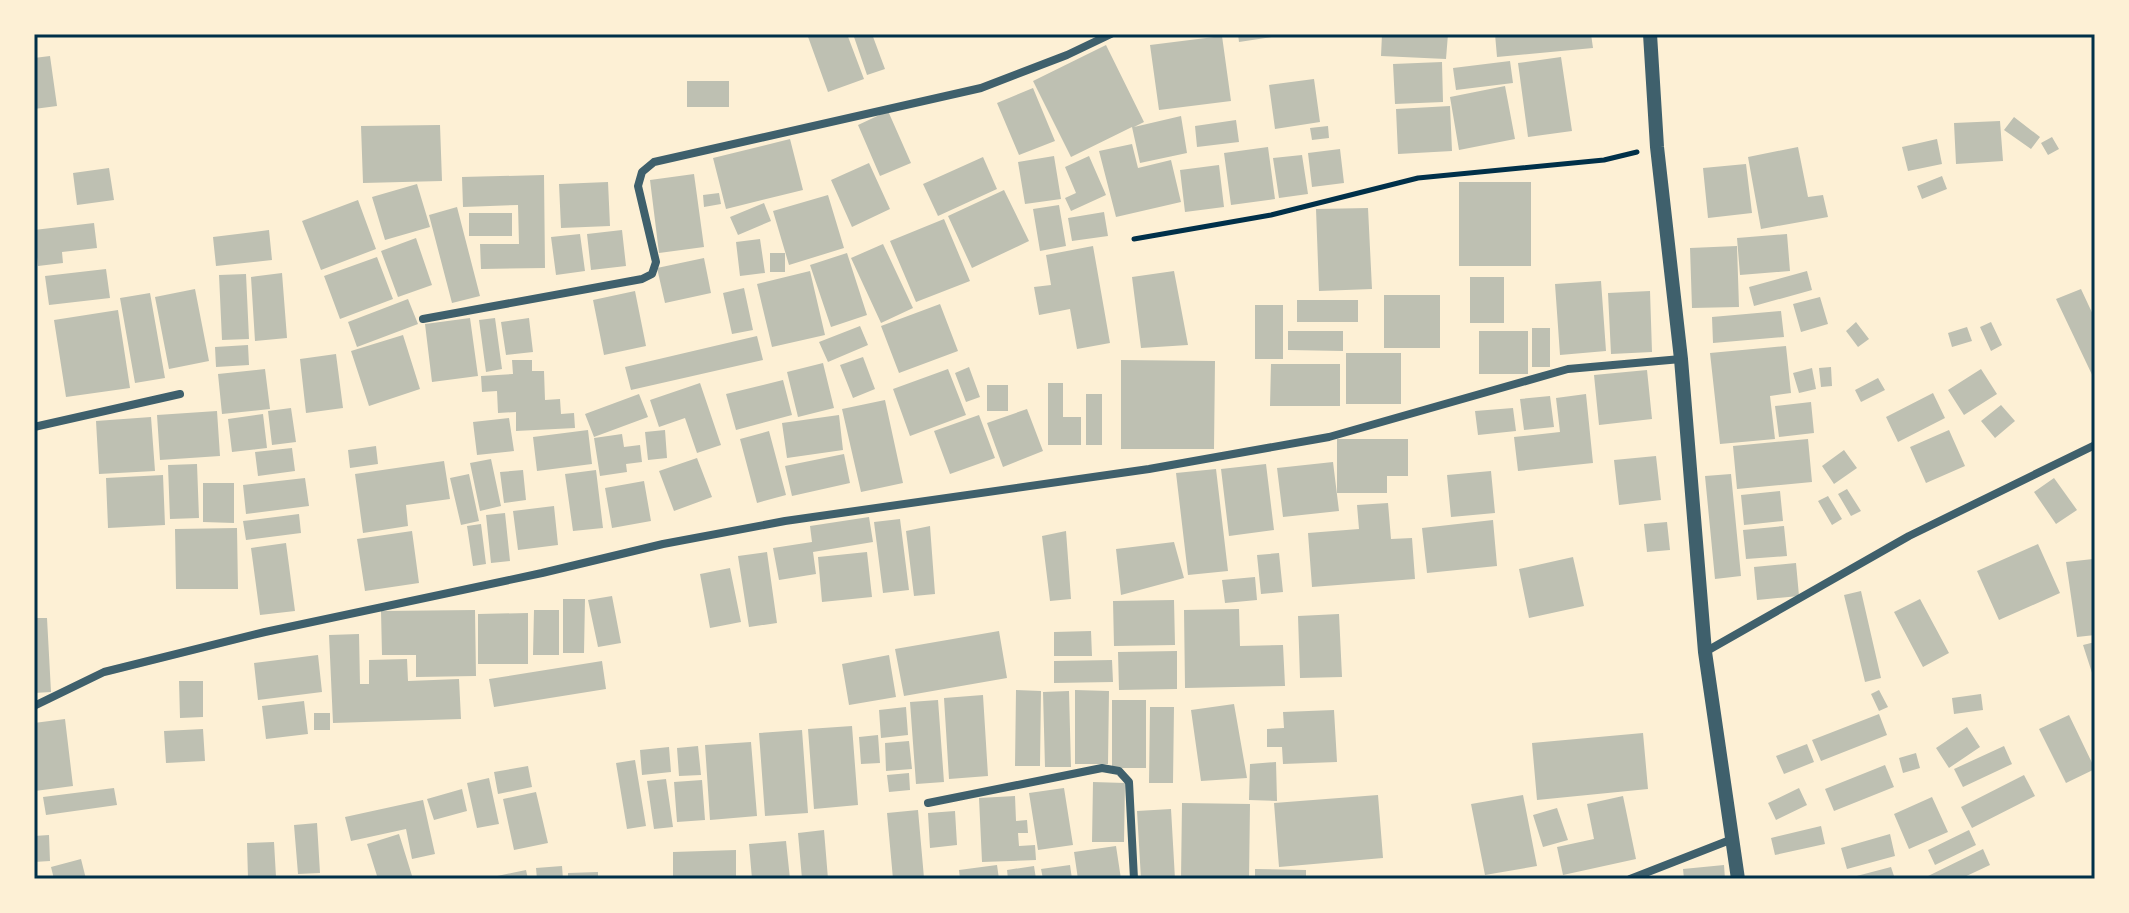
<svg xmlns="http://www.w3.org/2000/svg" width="2129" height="913" viewBox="0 0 2129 913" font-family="Montserrat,sans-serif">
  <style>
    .building { fill: #bec0b2 }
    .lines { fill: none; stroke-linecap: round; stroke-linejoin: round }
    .path { stroke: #003049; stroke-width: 5 }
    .minor { stroke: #3f606c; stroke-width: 8 }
    .tertiary { stroke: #3f606c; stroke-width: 14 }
    .neatline { fill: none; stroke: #003049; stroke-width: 3 }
  </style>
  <rect width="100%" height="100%" fill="#fdf0d5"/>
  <path class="building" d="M807,34H847L864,79L828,92Z
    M853,34H872L885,69L867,75Z
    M1238,34H1279V36L1239,42Z
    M1382,34H1448L1446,59L1381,56Z
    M1495,34H1591L1593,48L1497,57Z
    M1222,36L1231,101L1159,110L1150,45Z
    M1106,45L1144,122L1134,127L1181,116L1187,153L1140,163L1132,127L1071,157L1033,81Z
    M50,56L57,106L34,109V58Z
    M1561,57L1572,131L1528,137L1518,63Z
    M1510,61L1513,83L1456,90L1453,68Z
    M1442,62L1443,102L1395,104L1393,64Z
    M1314,79L1320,122L1275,129L1269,85Z
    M687,81H729V107H687Z
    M1505,86L1515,139L1459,150L1450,97Z
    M1033,88L1055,141L1019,155L997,103Z
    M1450,106L1452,151L1398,154L1396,109Z
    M888,111L911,163L880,176L858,125Z
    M2014,117L2040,137L2031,149L2004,130Z
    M1236,120L1239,142L1197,147L1195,126Z
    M2000,121L2003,161L1956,164L1954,123Z
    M440,125L442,181L363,183L361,126Z
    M1328,126L1329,138L1312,140L1310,128Z
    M2052,137L2059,149L2048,155L2041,143Z
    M790,139L803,190L726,209L713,158Z
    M1937,139L1942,164L1908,171L1902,147Z
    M1132,144L1138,168L1171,160L1181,202L1116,217L1099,151Z
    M1268,147L1275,199L1231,205L1224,153Z
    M1798,147L1808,197L1823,195L1828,217L1761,229L1748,157Z
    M1340,149L1344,183L1312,187L1308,153Z
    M1302,155L1308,194L1279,198L1273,158Z
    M1054,156L1061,199L1025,204L1018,162Z
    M1089,156L1106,195L1071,211L1065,198L1076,193L1065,167Z
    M983,157L997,189L938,216L923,184Z
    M869,163L890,209L852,227L831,180Z
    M1746,164L1752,213L1708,218L1703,168Z
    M1219,165L1224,207L1185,212L1180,170Z
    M109,168L114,200L77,205L73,173Z
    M694,174L704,247L659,253L650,180Z
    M544,175L545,268L481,269L480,244H519L518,205L463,207L462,177Z
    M1942,176L1947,189L1922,199L1917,186Z
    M608,182L610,226L561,228L559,184Z
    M1459,182H1531V266H1459Z
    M417,184L430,227L385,240L372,197Z
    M1004,190L1029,241L972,268L948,216Z
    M719,193L721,204L704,207L703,195Z
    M828,195L844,248L789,265L773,211Z
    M358,200L376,249L321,270L302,221Z
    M764,203L771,221L738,235L730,217Z
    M1059,205L1066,246L1040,251L1033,209Z
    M457,207L480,296L452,303L429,215Z
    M1368,208L1372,289L1319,291L1316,209Z
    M1104,212L1108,236L1072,241L1068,218Z
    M469,213H512V236H469Z
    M944,219L970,281L916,302L890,241Z
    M94,223L97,248L62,252L63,263L38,266L34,230Z
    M269,230L272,260L216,266L213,237Z
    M622,230L626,266L591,270L587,234Z
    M580,234L585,271L556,275L551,237Z
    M1787,234L1790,271L1740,275L1737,238Z
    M416,238L432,285L398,297L381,251Z
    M760,239L765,273L740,276L736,242Z
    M883,244L913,308L881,323L851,258Z
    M1093,246L1110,343L1077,349L1070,309L1039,315L1034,287L1051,285L1046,255Z
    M1737,246L1739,307L1692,308L1690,248Z
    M770,253H785V272H770Z
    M847,253L867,315L831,327L810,265Z
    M377,257L393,299L340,319L324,276Z
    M704,258L711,293L665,303L657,268Z
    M106,269L110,298L49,305L45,276Z
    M810,271L825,335L772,347L757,284Z
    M1174,271L1188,345L1141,348L1132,277Z
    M1807,271L1812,290L1754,306L1749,287Z
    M282,273L287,338L255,341L251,277Z
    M246,274L249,339L222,340L219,275Z
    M1470,277H1504V323H1470Z
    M1601,281L1606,351L1560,355L1555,284Z
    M744,288L753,330L732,334L723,293Z
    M195,289L209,361L169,369L155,297Z
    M2081,289L2095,319V381L2056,299Z
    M635,291L646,346L604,355L593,300Z
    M1650,291L1652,352L1611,354L1608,293Z
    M150,293L165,378L135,383L120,298Z
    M1384,295H1440V348H1384Z
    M1820,297L1828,324L1801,332L1793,304Z
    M408,299L418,324L357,347L348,322Z
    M1297,300H1358V322H1297Z
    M940,304L958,351L899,373L881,326Z
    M1255,305H1283V359H1255Z
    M118,310L130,388L66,397L54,320Z
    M1781,311L1784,337L1713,343L1712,317Z
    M470,318L478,376L432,382L425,324Z
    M495,318L502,369L486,372L479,320Z
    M529,318L533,352L506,355L501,322Z
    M1856,322L1869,339L1858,347L1846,331Z
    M1991,322L2002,345L1991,351L1980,327Z
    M860,326L868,345L828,362L819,342Z
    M1967,327L1972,341L1952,347L1948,333Z
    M1532,328H1550V367H1532Z
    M1288,331H1343V351L1288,350Z
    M1479,331H1528V374H1479Z
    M403,335L420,389L369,406L351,351Z
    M757,336L763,360L631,390L625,367Z
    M248,345L249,365L216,367L215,347Z
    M1786,346L1791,393L1770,396L1775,439L1720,444L1710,353Z
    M1346,353H1401V404H1346Z
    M336,354L343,408L306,413L300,359Z
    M863,357L875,389L853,398L840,365Z
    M512,360H532V371H544L545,400L560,399L561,414L574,413L575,428L516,431V412L498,413L497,391L482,392L481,376L513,374Z
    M1121,360L1215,361L1214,449H1121Z
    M823,363L834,408L798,417L787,372Z
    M1271,364H1340V406H1270Z
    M969,367L980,397L966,402L955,373Z
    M1831,367L1832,386L1821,387L1819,368Z
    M1812,368L1816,389L1799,393L1793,373Z
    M265,369L270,409L222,414L218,374Z
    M948,369L966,415L910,436L893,389Z
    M1981,369L1997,394L1964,415L1948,390Z
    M1647,370L1652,419L1599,425L1594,375Z
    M1878,378L1885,390L1861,402L1855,390Z
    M783,380L792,415L736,430L726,394Z
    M700,383L721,445L697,453L685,418L659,427L650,400Z
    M1048,383H1063V417H1081V445H1048Z
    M987,385H1008V411H987Z
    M1933,393L1945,418L1898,442L1886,417Z
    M639,394L648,417L594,437L585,414Z
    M1086,394H1102V445H1086Z
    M1586,394L1593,463L1518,471L1514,437L1560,432L1556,398Z
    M1550,396L1554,427L1524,430L1520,399Z
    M885,400L903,483L861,492L842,409Z
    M1811,402L1814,433L1779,437L1775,406Z
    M2001,405L2015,421L1995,438L1981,421Z
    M291,408L296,442L272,445L268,411Z
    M1513,408L1516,431L1478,435L1475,411Z
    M1027,409L1043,451L1003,467L987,423Z
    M217,411L220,456L160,460L157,415Z
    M263,414L267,448L232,452L228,419Z
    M839,415L843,450L787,458L782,423Z
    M979,415L995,458L950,474L934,431Z
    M151,417L155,471L99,474L96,421Z
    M509,418L514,451L477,455L473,422Z
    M588,430L592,464L537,471L533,437Z
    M665,430L667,458L648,460L645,432Z
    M1949,430L1965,466L1926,483L1910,447Z
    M769,431L786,495L757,503L740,439Z
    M622,434L624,447L640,445L642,462L626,464L627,472L600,476L594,438Z
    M1337,439H1408V476H1387V493H1337Z
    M1808,439L1812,482L1737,489L1733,446Z
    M376,446L378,464L350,468L348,450Z
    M292,448L295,471L258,476L255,452Z
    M1844,450L1857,468L1834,484L1822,466Z
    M844,454L850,483L792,496L785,466Z
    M1656,456L1661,500L1619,505L1614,460Z
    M697,458L712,497L674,511L659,471Z
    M491,459L501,506L480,511L470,463Z
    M444,461L450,499L406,505L408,526L363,533L355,474Z
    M1333,462L1339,511L1283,517L1277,468Z
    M197,464L199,518L170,519L168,465Z
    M1266,464L1274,530L1229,536L1221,469Z
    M1216,469L1228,571L1188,575L1176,473Z
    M523,470L526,500L504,503L500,472Z
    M596,470L603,528L573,531L565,474Z
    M1491,471L1495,513L1451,517L1447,475Z
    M469,474L479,521L461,525L450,478Z
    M1731,474L1741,576L1715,579L1705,476Z
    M163,475L165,525L108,528L106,478Z
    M305,478L309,506L246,514L243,485Z
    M2054,478L2077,510L2056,524L2034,492Z
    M644,481L651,521L612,528L605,488Z
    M203,483H234V523L203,522Z
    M1847,489L1861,511L1851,516L1838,494Z
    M1780,491L1783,521L1744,525L1741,495Z
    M1828,496L1842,519L1832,525L1818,501Z
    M1388,503L1391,539L1412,538L1415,579L1312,587L1308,533L1359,529L1357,505Z
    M554,506L558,545L518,550L513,511Z
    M505,513L510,561L491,563L486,515Z
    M299,514L301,533L246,540L243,521Z
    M869,517L873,542L813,552L816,574L779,580L773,548L812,542L810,526Z
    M900,519L909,590L883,593L874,522Z
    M1493,520L1497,566L1427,573L1422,528Z
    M1667,522L1670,550L1647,552L1644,524Z
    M481,524L486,564L473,566L467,526Z
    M930,526L935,594L914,596L906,531Z
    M1784,526L1787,556L1746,559L1743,530Z
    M237,528L238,589H176L175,529Z
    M412,531L419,583L365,591L357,539Z
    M1066,531L1071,599L1050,601L1042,536Z
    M1174,542L1184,578L1121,595L1116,549Z
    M286,543L295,611L260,615L251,548Z
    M2038,544L2060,593L1999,620L1977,571Z
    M767,552L777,623L749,627L738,556Z
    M867,552L872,597L822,602L818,557Z
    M1279,553L1283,592L1261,594L1257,555Z
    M1573,557L1584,606L1529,618L1519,569Z
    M2093,559L2095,635L2077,637L2066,562Z
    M1796,563L1799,596L1757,600L1754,567Z
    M730,568L741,622L710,628L700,574Z
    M1255,577L1257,600L1225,603L1222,580Z
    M1861,591L1881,678L1865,682L1844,595Z
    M612,596L621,643L598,647L588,600Z
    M563,599H585L584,653H563Z
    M1920,599L1949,653L1923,667L1894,612Z
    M1174,600L1175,645L1114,646L1113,601Z
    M1239,609L1240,646L1283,645L1285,686L1185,688L1184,610Z
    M475,610L476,676L416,677V655H382L381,611Z
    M534,610H559V655H533Z
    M528,613V664H478V614Z
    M1339,614L1342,677L1300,678L1298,616Z
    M34,618H47L51,692L34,693Z
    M999,631L1007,678L904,696L895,649Z
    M1091,631L1092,656H1054V632Z
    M359,634L360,684H369V660L407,659L408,681L459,679L461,719L333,723L329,635Z
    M2095,642V679H2094L2083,645Z
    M1177,651V689L1119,690L1118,652Z
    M318,655L322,692L258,700L254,663Z
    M889,655L896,697L849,705L842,664Z
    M1112,660L1113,682L1054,683V661Z
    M602,661L606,689L494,707L489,679Z
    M179,681H203V717L180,718Z
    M1016,690L1041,691L1040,766H1015Z
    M1075,690L1109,691L1108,764H1075Z
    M1879,690L1888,707L1879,711L1871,694Z
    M1069,691L1071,767H1045L1043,692Z
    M1981,694L1983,710L1954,714L1952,698Z
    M983,695L988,776L949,779L944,698Z
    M938,700L944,782L916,784L910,702Z
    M1112,700H1146V768H1112Z
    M304,701L308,734L266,739L262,706Z
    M1234,704L1247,778L1201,781L1191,710Z
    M906,707L908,735L881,738L879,710Z
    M1150,707H1174L1173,783H1149Z
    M1334,710L1337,762L1283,764L1282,747H1267V729L1284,728L1283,712Z
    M314,713H330V730H314Z
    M1879,714L1887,735L1821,761L1812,740Z
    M2069,715L2095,769L2066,783L2039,729Z
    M65,719L73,786L35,791L34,723Z
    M852,726L858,805L814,809L808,729Z
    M1967,727L1980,747L1949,768L1936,748Z
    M203,729L205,761L166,763L164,731Z
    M802,730L808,813L765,816L759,733Z
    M1643,733L1648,789L1537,800L1532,743Z
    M878,735L880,763L861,764L859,737Z
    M909,741L912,769L886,771L885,743Z
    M751,742L757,816L710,820L705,745Z
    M1807,744L1814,762L1784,774L1776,756Z
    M698,746L701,775L679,776L677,748Z
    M2004,746L2012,764L1963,787L1954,769Z
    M669,747L671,772L642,775L640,750Z
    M1916,753L1920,768L1903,773L1899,758Z
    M635,760L646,826L627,829L616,763Z
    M1276,762L1277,801L1249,800L1250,764Z
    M1885,765L1894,787L1834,811L1825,789Z
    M528,766L532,787L498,794L494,772Z
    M909,773L910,790L889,792L887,775Z
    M2024,775L2035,796L1972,828L1961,807Z
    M489,778L499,824L477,828L467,783Z
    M666,779L673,827L654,829L647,781Z
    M702,780L705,820L677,822L674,782Z
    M1093,782L1125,783L1124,842H1092Z
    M114,788L117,805L46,815L43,797Z
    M1064,788L1073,845L1038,850L1029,793Z
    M1799,788L1807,805L1776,820L1768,803Z
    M462,789L467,811L434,820L427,799Z
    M536,792L548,843L514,850L503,799Z
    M1378,795L1383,858L1279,867L1274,803Z
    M1523,795L1537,866L1485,875L1471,804Z
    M1015,796L1016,821L1027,820L1028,833H1018L1019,846L1035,845L1036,860L982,862L979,798Z
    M1623,796L1636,859L1563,875L1557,847L1594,839L1587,804Z
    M1932,797L1948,832L1909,849L1894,814Z
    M423,800L435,854L412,859L406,829L351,841L345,817Z
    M1182,803L1250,804L1249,879H1181Z
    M1557,808L1568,840L1543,847L1533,815Z
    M1171,809L1175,879H1141L1137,811Z
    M918,810L924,878L893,879L887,813Z
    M955,811L957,845L930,848L928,813Z
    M317,823L320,873L298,874L294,825Z
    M1821,826L1825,844L1775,855L1771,838Z
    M824,830L828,879H802L798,833Z
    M1969,830L1976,845L1935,865L1928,850Z
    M399,834L413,879H378L367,844Z
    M1890,834L1895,856L1847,869L1841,848Z
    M49,835L50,861L34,862V836Z
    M786,841L790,879H752L749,844Z
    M274,842L276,877L248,878L247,843Z
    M1116,846L1121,879H1078L1074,852Z
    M1983,849L1990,865L1960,879H1922Z
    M736,850V879H673V852Z
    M81,859L86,879H54L51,867Z
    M997,865L999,879H960L959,870Z
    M1070,865L1072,879H1043L1041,869Z
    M1724,865L1725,879H1684L1683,869Z
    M562,866L563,879H537L536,868Z
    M1034,866L1036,879H1008L1007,870Z
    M1891,867L1895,879H1849V878Z
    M1255,869L1306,870V879H1255Z
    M526,870L528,879H488V878Z
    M598,872V879H568V873Z"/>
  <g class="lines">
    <path class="path" d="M1134,239L1271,215L1418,178L1604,160L1637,152"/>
    <path class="minor" d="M423,319L642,279L652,274L656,262L638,186L642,172L654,162L981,88L1067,55L1111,34
      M34,427L180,394
      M1705,652L1909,536L2095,445
      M34,706L104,672L265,632L542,573L663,544L785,521L1149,469L1329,437L1568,369L1681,359
      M928,803L1102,768L1119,771L1129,782L1134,879
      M1630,879L1730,840"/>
    <path class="tertiary" d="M1650,34L1657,147L1681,359L1705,652L1738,879"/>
  </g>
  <rect width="2129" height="913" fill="none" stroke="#fdf0d5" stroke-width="72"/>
  <rect x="36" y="36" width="2057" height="841" class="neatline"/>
</svg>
